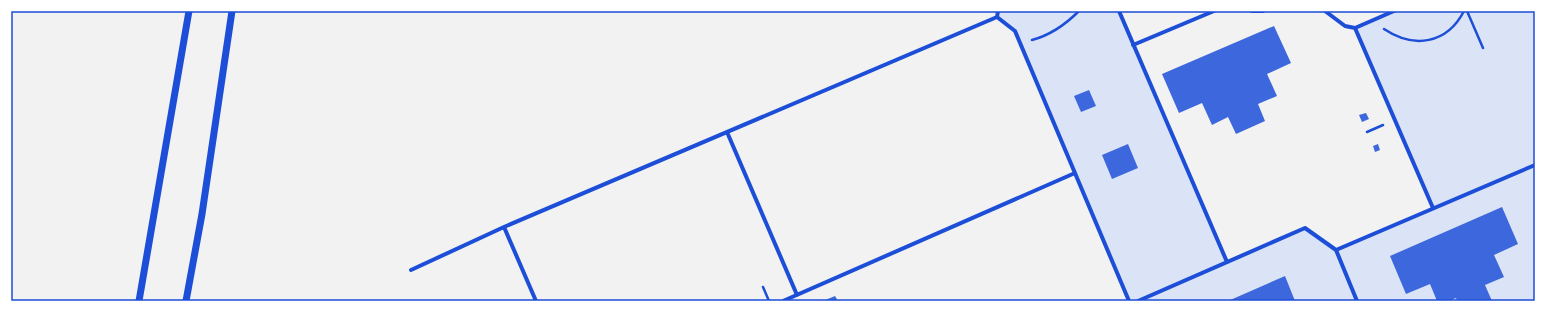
<svg xmlns="http://www.w3.org/2000/svg" width="1546" height="312" viewBox="0 0 1546 312" font-family="'Space Grotesk',sans-serif">
  <style>
    .green { fill: #dbe4f7 }
    .building { fill: #3d67dc }
    .lines { fill: none; stroke-linecap: round; stroke-linejoin: round }
    .path { stroke: #1d4ed8; stroke-width: 2.5 }
    .minor { stroke: #1d4ed8; stroke-width: 4 }
    .tertiary { stroke: #1d4ed8; stroke-width: 7 }
    .neatline { fill: none; stroke: #1d4ed8; stroke-width: 1.5 }
  </style>
  <rect width="100%" height="100%" fill="#f2f2f2"/>
  <path class="green" d="M998,11H1118L1227,262L1305,228L1336,250L1433,208L1355,28L1394,11H1535V301H1129L1015,31L997,17Z"/>
  <path class="building" d="M1274,26L1291,63L1267,74L1277,96L1258,104L1265,121L1236,134L1228,117L1212,125L1202,103L1179,113L1162,74Z
    M1089,90L1096,106L1081,112L1074,96Z
    M1366,113L1369,119L1362,122L1359,115Z
    M1128,144L1138,168L1112,179L1102,155Z
    M1378,144L1380,150L1375,152L1373,146Z
    M1502,207L1518,244L1494,255L1504,277L1485,285L1492,301H1457L1456,298L1449,301H1437L1430,284L1406,294L1390,256Z
    M1285,276L1295,301H1228Z
    M835,296L838,301H823Z"/>
  <g class="lines">
    <path class="path" d="M1467,11L1483,48
      M1384,29C1414,49 1447,44 1464,11
      M1032,40C1051,35 1065,25 1079,11
      M1367,132L1383,125
      M763,287L769,301"/>
    <path class="minor" d="M1119,11L1227,262
      M1252,11H1263
      M1325,11L1345,26L1355,28L1394,11
      M997,17L1015,31L1129,301
      M1355,28L1433,208
      M1133,45L1214,11
      M727,132L797,295
      M504,227L536,301
      M1336,250L1357,301
      M411,270L504,227L997,17L998,11
      M783,301L1075,173
      M1138,301L1305,228L1336,250L1535,165"/>
    <path class="tertiary" d="M139,301L189,11
      M186,301L202,214L232,11"/>
  </g>
  <rect width="1546" height="312" fill="none" stroke="#ffffff" stroke-width="24"/>
  <rect x="12" y="12" width="1522" height="288" class="neatline"/>
</svg>
